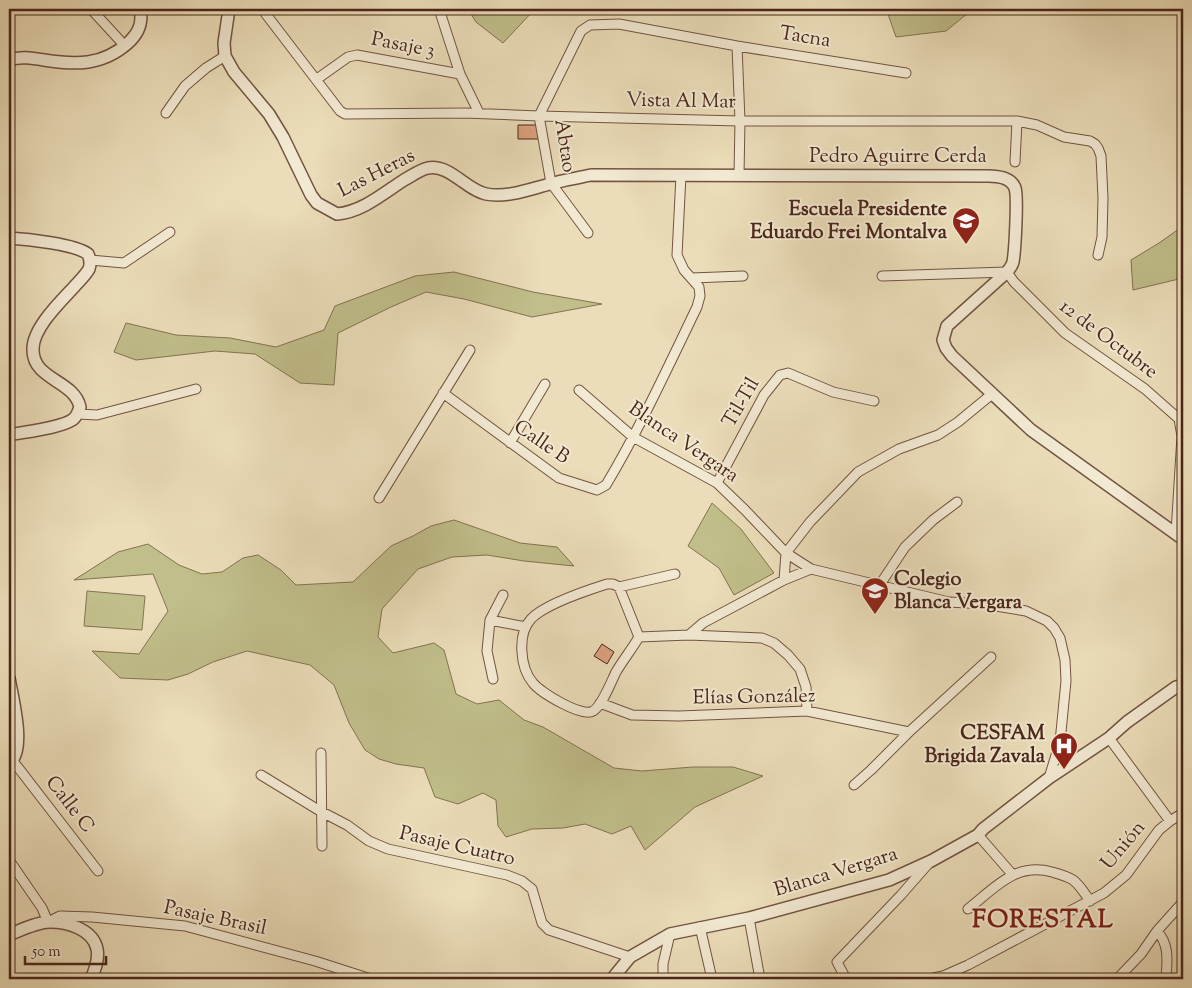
<svg xmlns="http://www.w3.org/2000/svg" width="1192" height="988" viewBox="0 0 1192 988" font-family="'Sorts Mill Goudy',serif">
  <style>
    .green { fill: #c0be8a; stroke: #857252 }
    .building { fill: #dca27f; stroke: #4a2619 }
    .lines { fill: none; stroke-linecap: round; stroke-linejoin: round }
    .minor-casing { stroke: #725441; stroke-width: 11 }
    .tertiary-casing { stroke: #725441; stroke-width: 14 }
    .minor { stroke: #f2e9d2; stroke-width: 9 }
    .tertiary { stroke: #f2e9d2; stroke-width: 11 }
    .labels { text-anchor: middle; dominant-baseline: central; stroke-width: 4; stroke-linejoin: round; paint-order: stroke }
    .street-label { font-size: 20px; fill: #4a2619; stroke: #f2e9d2 }
    .poi-label { font-size: 20px; font-weight: bold; fill: #4a2619; stroke: #f2e9d2; text-anchor: end }
    .district-label { font-size: 25px; font-weight: bold; letter-spacing: 1px; fill: #7a1f14; stroke: #f2e9d2 }
  </style>
  <rect width="100%" height="100%" fill="#ebddb9"/>
  <filter id="stains"><feTurbulence type="fractalNoise" baseFrequency=".004" numOctaves="4"/><feColorMatrix values="0 0 0 0 .2 0 0 0 0 .09 0 0 0 0 .02 0 0 0 .5 -.17"/></filter>
  <radialGradient id="worn" r=".72"><stop offset=".6" stop-color="#630" stop-opacity="0"/><stop offset="1" stop-color="#630" stop-opacity=".3"/></radialGradient>
  <path class="green" d="M468,9H535L503,43L476,22Z
    M890,9H973L946,31L896,37L888,14Z
    M1183,226V278L1133,290L1131,260L1159,243Z
    M454,272L533,292L602,304L532,317L464,299L426,292L391,307L338,333L334,385L300,383L255,354L215,351L136,360L114,352L126,323L176,335L230,338L276,347L324,330L335,306L415,276Z
    M712,503L741,529L774,573L734,595L719,568L688,546Z
    M454,520L520,543L557,547L574,566L524,561L487,555L452,557L418,569L382,609L378,637L393,653L434,643L444,650L456,694L477,704L499,700L524,720L543,727L614,768L642,771L693,767H733L763,776L695,807L645,850L631,826L612,834L585,824L563,828L532,829L506,837L498,826L496,800L483,793L458,804L435,797L424,768L396,764L379,759L365,750L349,723L334,685L310,665L247,651L213,662L188,674L168,680L120,678L92,651L139,654L168,611L153,574L74,580L118,552L148,544L179,565L202,574L222,572L243,558L258,555L281,570L296,585L353,582L391,546L413,536L431,526Z
    M87,591L145,596L142,630L84,626Z"/>
  <path class="building" d="M518,125H539V139H518Z
    M602,644L614,652L607,664L594,656Z"/>
  <g class="lines">
    <g class="minor-casing">
      <path id="minor" d="M91,9L125,46
        M262,9L340,111L345,114L465,113L539,116L740,121H1017L1037,125L1064,137L1090,141L1095,144L1098,148L1101,156L1103,198L1102,237L1098,255
        M439,9L460,74L479,113
        M737,46L740,121L739,175
        M317,79L348,57L357,55L460,74
        M166,113L185,86L206,68L225,56
        M1015,162L1017,121
        M588,233L551,183L539,116L581,31L590,25L619,24L737,46L906,73
        M90,260L124,263L170,232
        M882,276L1007,272L1014,282L1065,333L1145,389L1179,419L1182,436L1176,533
        M692,278L743,276
        M579,390L633,437L717,483L745,510L786,553L811,569L949,602L984,604L1026,611L1047,621L1054,628L1060,638L1065,660L1066,681L1060,742L1049,778
        M443,393L559,478L597,490L606,485C640,428 668,367 697,307L700,296L699,287L684,270L677,255L681,175
        M78,414L97,415L196,389
        M510,443L545,384
        M717,483L764,395L780,375L788,373L833,392L874,401
        M379,498L470,350
        M784,580L786,553L810,522L858,472L899,449L938,435L958,422L992,394
        M879,586L905,547L933,520L957,502
        M619,587L639,637
        M490,620L526,627
        M689,635L703,623L784,580L811,569
        M639,637C632,649 623,660 616,672C611,682 602,706 593,711C582,718 540,692 533,683C520,668 517,634 531,619C544,605 588,590 607,584H613L619,587L675,574
        M639,637L689,635L762,638L774,643L788,655L800,669L806,687L807,711
        M493,679L487,651L490,620L503,595
        M600,703L632,715L679,716L807,711L909,732
        M1109,738L1170,821
        M321,753L322,846
        M13,761L98,871
        M261,775L320,811L347,825L369,841L388,849L507,875L522,881L532,889L542,923L549,930L630,957
        M854,785L871,770L909,732L991,657
        M978,835L1012,874
        M9,860L42,908L48,922L60,916L92,917L185,926L315,961L371,979
        M968,909C995,888 1015,862 1052,872C1059,874 1067,876 1073,880C1080,885 1085,894 1090,901
        M749,918L760,979
        M700,927L712,979
        M1157,931C1170,945 1167,962 1166,979
        M663,979V964L670,934
        M846,979L837,962L901,895L929,863
        M929,979L943,976L968,965L1104,893L1126,875L1159,830L1170,821L1183,813
        M1117,979L1141,954L1157,931L1183,902"/>
    </g>
    <g class="tertiary-casing">
      <path id="tertiary" d="M229,9L224,43L225,56L234,72L269,114L283,137L311,195L317,203L337,214C362,212 384,193 404,180C412,176 419,170 428,168C450,164 466,190 486,194C508,198 530,189 550,184C563,180 578,178 591,175L988,176C997,176 1011,177 1015,188C1018,197 1015,251 1013,262C1012,266 1010,268 1007,272L947,326L943,340L946,348L952,356L1031,430L1183,539
        M9,60C20,56 32,58 44,60C75,65 102,66 128,43C139,33 143,23 140,9
        M9,238C26,239 75,244 88,254C90,259 91,264 89,269C85,276 79,281 74,287C60,302 32,329 33,350C33,380 74,380 80,407C78,412 77,417 72,420C60,428 24,432 9,435
        M9,678C12,696 27,752 9,763
        M9,935C21,930 37,922 50,922C67,922 93,929 97,949C99,958 95,970 91,979
        M612,979L630,957L670,934L749,918L889,880L931,861L978,835L983,829L1049,778L1109,738L1127,722L1176,687L1183,685"/>
    </g>
    <use href="#minor" class="minor"/>
    <use href="#tertiary" class="tertiary"/>
  </g>
  <defs>
    <g id="school-pin" transform="scale(1.4375)"><path d="M0 17L-7.5 6A9.5 9.5 0 1 1 7.5 6Z" fill="#8f2418" stroke="#f2e9d2"/><path d="M0-5L7-2L0 1L-7-2ZM-4 1L0 2.5L4 1V4Q0 6-4 4Z" fill="#fff"/></g>
    <g id="hospital-pin" transform="scale(1.4375)"><path d="M0 17L-7.5 6A9.5 9.5 0 1 1 7.5 6Z" fill="#8f2418" stroke="#f2e9d2"/><path d="M-5-5h3v3.5h4V-5h3V5h-3V1.5h-4V5h-3Z" fill="#fff"/></g>
  </defs>
  <g fill-rule="evenodd">
    <use href="#school-pin" x="966" y="221"/>
    <use href="#school-pin" x="875" y="591"/>
    <use href="#hospital-pin" x="1064" y="746"/>
  </g>
  <g class="labels">
    <g class="street-label">
      <text transform="translate(805 38) rotate(9)">Tacna</text>
      <text transform="translate(403 46) rotate(11)">Pasaje 3</text>
      <text transform="translate(681 102) rotate(1)">Vista Al Mar</text>
      <text transform="translate(564 146) rotate(81)">Abtao</text>
      <text x="898" y="157">Pedro Aguirre Cerda</text>
      <text transform="translate(377 174) rotate(-27)">Las Heras</text>
      <text transform="translate(1108 340) rotate(37)">12 de Octubre</text>
      <text transform="translate(742 403) rotate(-60)">Til-Til</text>
      <text transform="translate(541 443) rotate(34)">Calle B</text>
      <text transform="translate(683 443) rotate(34)">Blanca Vergara</text>
      <text transform="translate(754 698) rotate(-1)">Elías González</text>
      <text transform="translate(69 805) rotate(52)">Calle C</text>
      <text transform="translate(1124 846) rotate(-50)">Unión</text>
      <text transform="translate(457 847) rotate(13)">Pasaje Cuatro</text>
      <text transform="translate(836 873) rotate(-17)">Blanca Vergara</text>
      <text transform="translate(215 919) rotate(12)">Pasaje Brasil</text>
    </g>
    <g class="poi-label">
      <text x="947" y="210">Escuela Presidente<tspan x="947" dy="23">Eduardo Frei Montalva</tspan></text>
      <text x="894" y="580" text-anchor="start">Colegio<tspan x="894" dy="23">Blanca Vergara</tspan></text>
      <text x="1045" y="734">CESFAM<tspan x="1045" dy="23">Brigida Zavala</tspan></text>
    </g>
    <g class="district-label">
      <text x="1043" y="921">FORESTAL</text>
    </g>
  </g>
  <rect width="1192" height="988" fill="none" stroke="#ebddb9" stroke-width="30"/>
  <rect x="10" y="10" width="1172" height="968" fill="none" stroke="#4a2619" stroke-width="2.5"/>
  <rect x="15" y="15" width="1162" height="958" fill="none" stroke="#4a2619"/>
  <path d="M25 956v8h81v-8" fill="none" stroke="#4a2619" stroke-width="2.5"/>
  <text x="32" y="956" font-size="15" fill="#4a2619" stroke="#f2e9d2" stroke-width="4" paint-order="stroke">50 m</text>
  <rect width="100%" height="100%" filter="url(#stains)"/>
  <rect width="100%" height="100%" fill="url(#worn)"/>
</svg>
